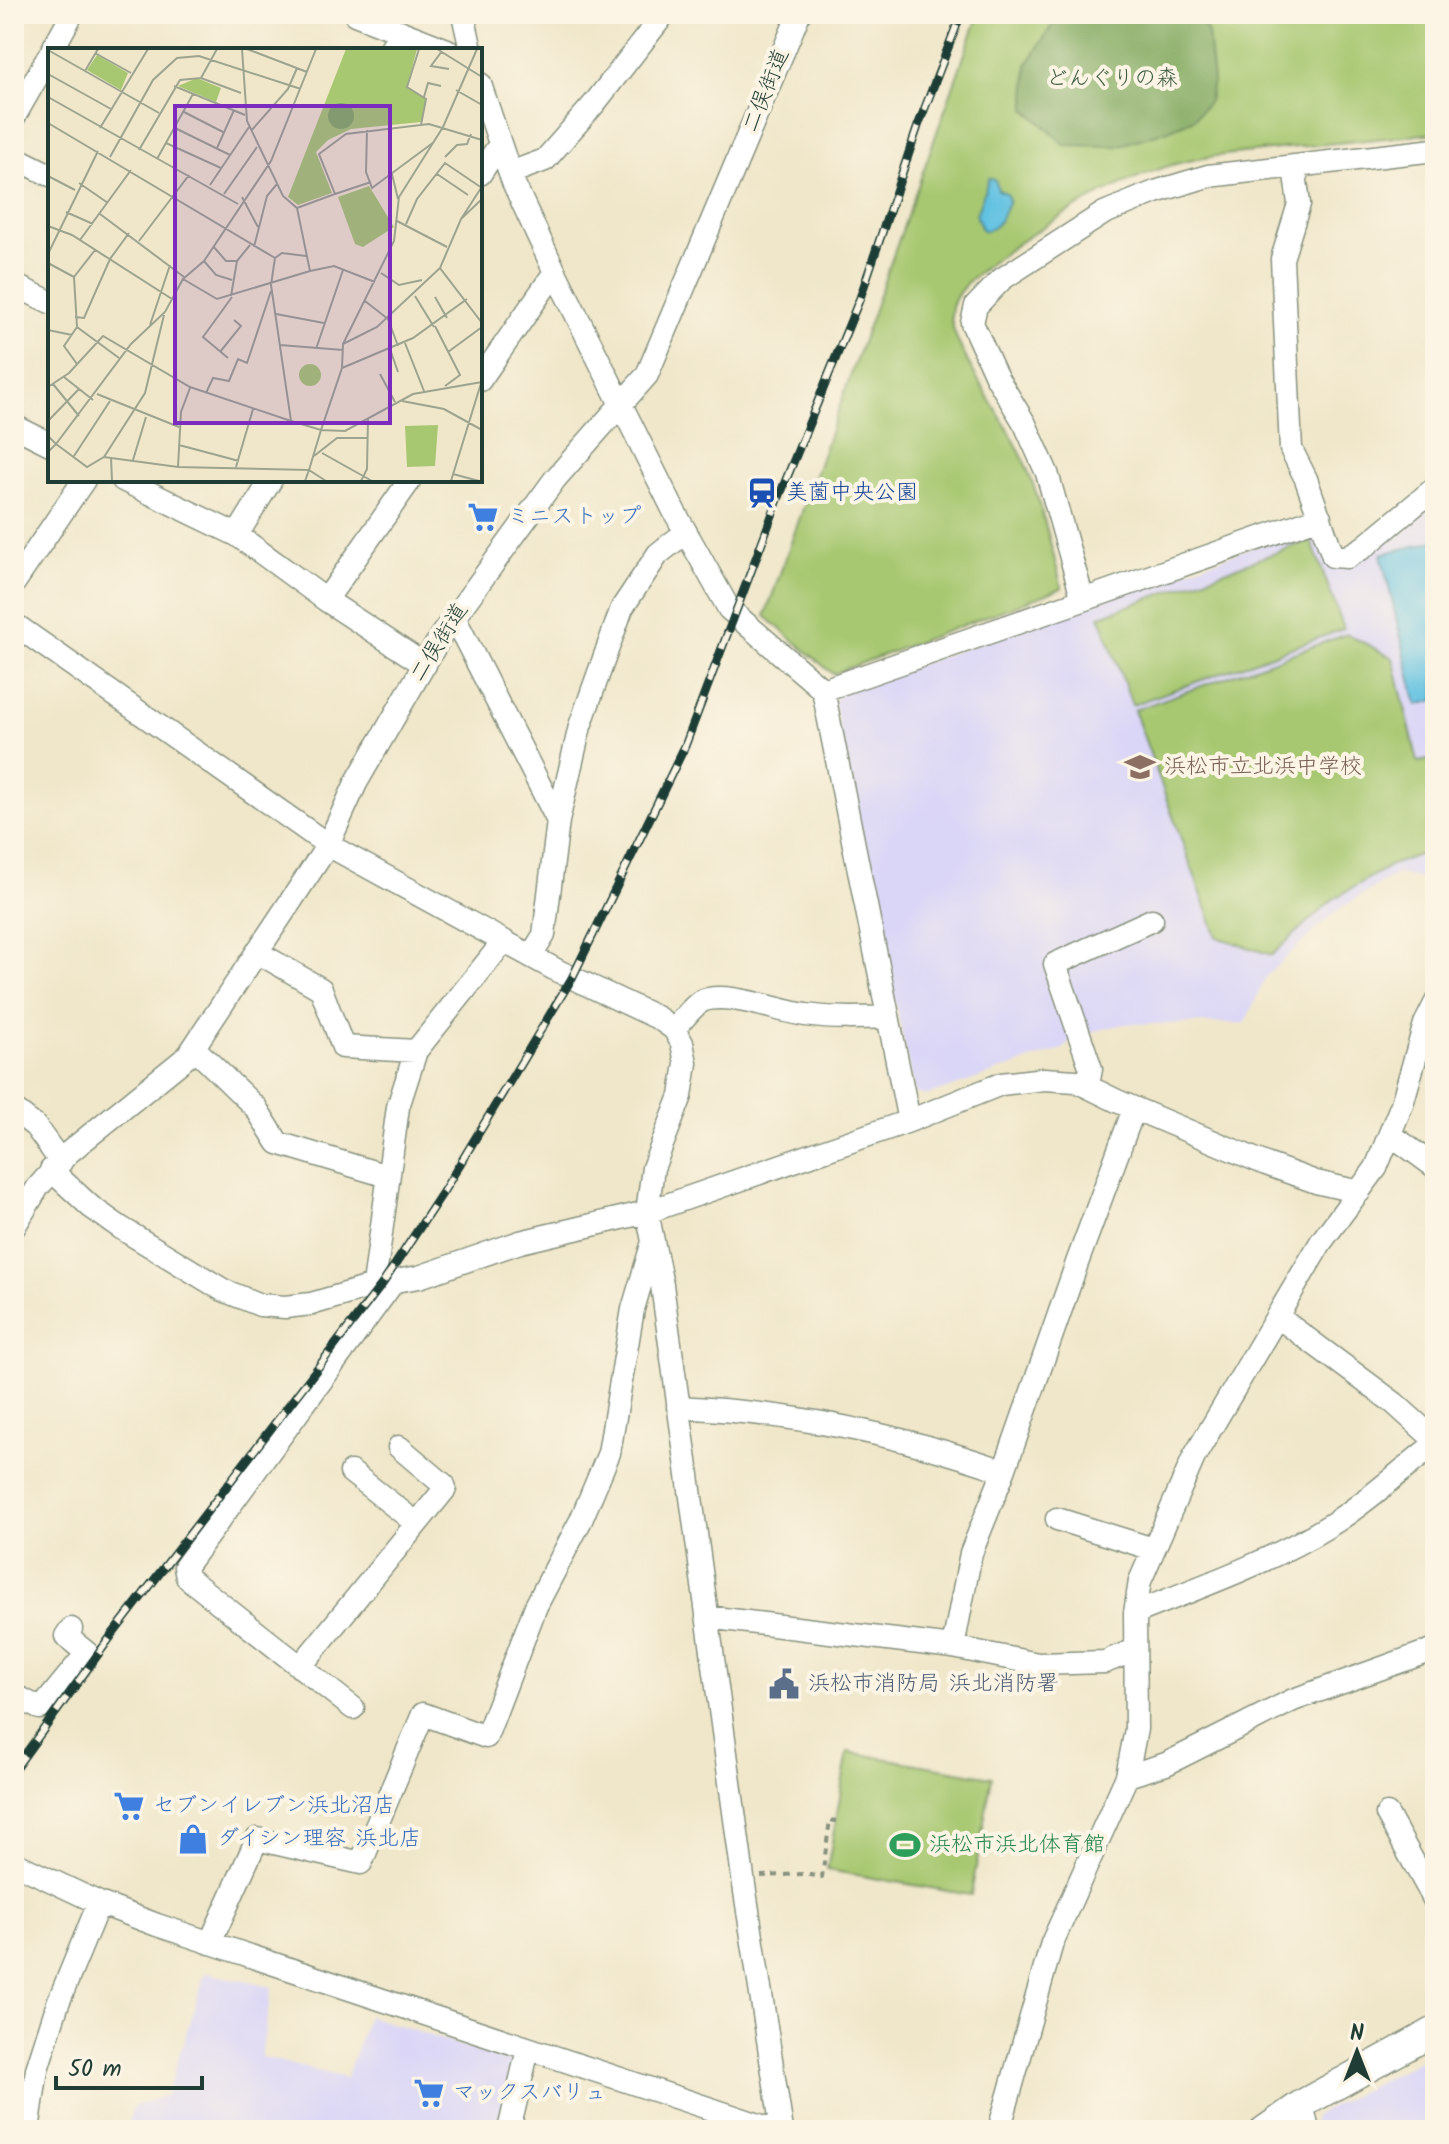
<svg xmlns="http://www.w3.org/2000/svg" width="1449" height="2144" viewBox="0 0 1449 2144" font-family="Kalam,'Klee One',sans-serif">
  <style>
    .built { fill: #dad6f7 }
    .green { fill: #a7c871; stroke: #638252; stroke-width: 2 }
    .forest { fill: #85ac63; stroke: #52744c; stroke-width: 2 }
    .water { fill: #64c2e2; stroke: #42808b; stroke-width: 2 }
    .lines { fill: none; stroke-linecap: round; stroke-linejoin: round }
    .minor-casing { stroke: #88927f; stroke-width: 25 }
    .major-casing { stroke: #88927f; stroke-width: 31 }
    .path { stroke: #88927f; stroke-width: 4; stroke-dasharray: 6 6; stroke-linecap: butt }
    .minor { stroke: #fff; stroke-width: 22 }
    .major { stroke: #fff; stroke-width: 28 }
    .rail-casing { stroke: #1f3d34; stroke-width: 9 }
    .rail { stroke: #fcf5e5; stroke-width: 6; stroke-dasharray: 18; stroke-linecap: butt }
    .labels { text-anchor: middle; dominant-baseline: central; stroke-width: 8; stroke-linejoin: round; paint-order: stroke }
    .park-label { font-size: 22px; fill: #3a5940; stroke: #fcf5e5 }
    .street-label { font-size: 22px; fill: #1f3d34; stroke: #fcf5e5 }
    .transit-label { font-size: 22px; fill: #164399; stroke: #fcf5e5; text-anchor: start }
    .shop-label { font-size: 22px; fill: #366cbe; stroke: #fcf5e5; text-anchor: start }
    .education-label { font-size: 22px; fill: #785e54; stroke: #fcf5e5; text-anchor: start }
    .service-label { font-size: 22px; fill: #4e5e75; stroke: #fcf5e5; text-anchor: start }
    .leisure-label { font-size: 22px; fill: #27864d; stroke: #fcf5e5; text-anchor: start }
    .inset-road { fill: none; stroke: #9ca38e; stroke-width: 2 }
    .view { fill: #7b2cbf; fill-opacity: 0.15; stroke: #7b2cbf; stroke-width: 4 }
    .inset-edge { fill: none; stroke: #1f3d34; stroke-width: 4 }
  </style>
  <rect width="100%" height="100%" fill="#fcf5e5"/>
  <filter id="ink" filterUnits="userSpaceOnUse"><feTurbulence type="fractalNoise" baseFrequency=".0125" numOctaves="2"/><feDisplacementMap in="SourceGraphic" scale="16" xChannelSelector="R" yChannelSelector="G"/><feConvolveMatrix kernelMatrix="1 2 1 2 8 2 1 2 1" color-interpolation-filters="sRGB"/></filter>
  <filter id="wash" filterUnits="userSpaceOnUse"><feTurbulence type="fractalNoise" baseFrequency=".006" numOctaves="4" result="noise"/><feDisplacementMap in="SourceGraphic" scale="32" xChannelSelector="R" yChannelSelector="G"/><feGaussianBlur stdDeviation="1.8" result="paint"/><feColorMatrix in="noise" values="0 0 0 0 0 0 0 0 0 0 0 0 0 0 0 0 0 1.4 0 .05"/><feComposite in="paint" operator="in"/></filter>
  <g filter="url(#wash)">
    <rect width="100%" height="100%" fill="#f0e7ca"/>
    <path class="built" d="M1435,493V881L1396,874L1339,909L1266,976L1245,1023L1124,1024L1078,1035L1063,1049L926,1096L915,1093L858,833L834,700L844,691L1313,526L1328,561Z
      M205,1973L272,1987L261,2057L346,2078L368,2016L519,2064L502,2130H125L134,2106L167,2095Z
      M1435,2052V2130H1313L1314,2116Z"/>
    <path class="green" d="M979,14H1435V133C1383,138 1330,144 1278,149C1249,153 1217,154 1188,161C1127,174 1050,220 1000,256C982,270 951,290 951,315C951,346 1001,414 1016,444C1039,489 1049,540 1062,588L833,674L765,616Z
      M1311,540L1344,629L1132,705L1100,616Z
      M1347,634L1393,658L1418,762L1435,759V849L1391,865L1332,900L1272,955L1217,937L1134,710Z
      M848,1752L992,1777L971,1895L827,1870Z"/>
    <path class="forest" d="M1065,14H1198L1208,33L1213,82L1209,101L1194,119L1166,131L1117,146L1065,145L1026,109L1027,65L1058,16Z"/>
    <path class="water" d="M989,178L995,180L998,190L1006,193L1009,200C1002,214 999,232 982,230L976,215Z
      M1435,541V700L1417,705L1381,554Z"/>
  </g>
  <g filter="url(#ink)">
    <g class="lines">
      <g class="minor-casing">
        <path id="minor" d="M355,14L447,50
          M463,14L471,50
          M52,50L72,14
          M390,50L400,31
          M480,84L513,182L555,272L674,511L729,609L823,690L1083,600L1047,473L1025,424L996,376L972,323L976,306L1002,279L1104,213L1155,192L1208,176L1435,150
          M14,117L50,54
          M14,157L50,175
          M1294,166L1299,204L1282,259L1291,449L1306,479L1333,556L1347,557L1364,547L1435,488
          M510,173L545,160L594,104L664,14
          M480,174L500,144
          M14,285L50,302
          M480,380L555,272
          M14,426L50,444
          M123,480L237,535L326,600L425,665
          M237,535L271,480
          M14,583L84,480
          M326,600L410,480
          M1083,600L1320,517
          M454,617L558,821
          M14,624L328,845L558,971L658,1018L674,1029L682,1043L686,1063L681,1096L653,1168L647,1212L662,1285L744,1885L782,2130
          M257,952L321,989L343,1047L416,1051
          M531,956L544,935L558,821L580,726L622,608L658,554L686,532
          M674,1029C682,1021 691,1008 700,1002C723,989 780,1012 806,1015C833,1019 860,1018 888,1017
          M194,1048L256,1108L278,1143L387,1176
          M1088,1085L1091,1069L1055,964L1152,920
          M14,1110L35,1126L61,1162
          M909,1121L1001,1084L1044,1079L1076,1081L1117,1101L1266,1164L1316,1182L1359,1192
          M1390,1134L1435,1167
          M51,1170L91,1207L121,1228L223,1290L260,1305L285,1307L311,1304L383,1283L419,1277L520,1242L647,1212L909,1121L823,690
          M14,1227L38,1187L68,1153L188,1056L328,845L356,783L442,634L555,479L647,375L799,14
          M374,1285L398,1107L416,1051L504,941
          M1278,1317L1394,1403L1435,1440
          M678,1407C795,1413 894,1433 1004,1471
          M351,1472L416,1523
          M1057,1519L1153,1549
          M1135,1613L1140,1581L1194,1457L1321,1242L1376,1168L1402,1104L1425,1024L1435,1004
          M707,1617L953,1647L1038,1664L1105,1662L1134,1650
          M953,1647L971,1553L1004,1471L1077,1263L1134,1109
          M300,1667L445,1489L444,1485L399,1447
          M14,1695L39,1708L43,1707L87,1653L66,1636L71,1629
          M353,1708L194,1583L187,1577L185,1567L394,1281
          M1127,1776L1166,1764L1293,1700L1435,1649
          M1387,1814L1435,1901
          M14,1863L99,1903L157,1925L774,2130
          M210,1943L257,1839L361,1863L423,1714L486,1737L536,1606L581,1520L609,1453L633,1309L652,1245
          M1302,2104L1308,2130
          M28,2130L37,2069L58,2003L99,1903
          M509,2130L528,2049
          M999,2130L1052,1943L1127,1776L1136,1729L1135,1613C1202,1586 1271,1562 1332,1524C1369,1501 1401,1470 1435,1444"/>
      </g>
      <g class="major-casing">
        <path id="major" d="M1265,2130L1302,2104L1435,2031"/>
      </g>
      <path class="path" d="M761,1876L804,1874L822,1877L830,1820L836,1821"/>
      <use href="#minor" class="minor"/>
      <use href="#major" class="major"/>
      <g class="rail-casing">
        <path id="rail" d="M14,1770L112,1635L383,1283L443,1192L572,978L685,746L779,497L860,298L918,126L961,14"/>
      </g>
      <use href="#rail" class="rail"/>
    </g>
  </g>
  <defs>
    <g id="station-bare" transform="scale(2.4)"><path d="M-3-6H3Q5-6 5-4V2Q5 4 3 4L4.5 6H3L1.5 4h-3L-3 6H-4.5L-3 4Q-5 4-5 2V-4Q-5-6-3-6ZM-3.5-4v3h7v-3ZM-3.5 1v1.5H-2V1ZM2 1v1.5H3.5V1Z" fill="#1a4fb4" stroke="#fcf5e5" stroke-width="2.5" paint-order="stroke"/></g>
    <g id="supermarket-bare" transform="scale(2.4)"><path d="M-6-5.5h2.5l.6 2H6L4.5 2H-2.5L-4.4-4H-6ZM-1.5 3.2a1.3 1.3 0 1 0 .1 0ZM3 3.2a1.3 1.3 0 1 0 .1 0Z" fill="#3f7fe0" stroke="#fcf5e5" stroke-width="2.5" paint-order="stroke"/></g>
    <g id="school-bare" transform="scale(2.4)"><path d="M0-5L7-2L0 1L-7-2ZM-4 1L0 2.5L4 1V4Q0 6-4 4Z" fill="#8d6e63" stroke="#fcf5e5" stroke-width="2.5" paint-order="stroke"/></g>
    <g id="civic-bare" transform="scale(2.4)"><path d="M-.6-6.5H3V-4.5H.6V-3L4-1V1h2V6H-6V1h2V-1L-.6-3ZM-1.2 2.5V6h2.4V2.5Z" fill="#5c6f8a" stroke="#fcf5e5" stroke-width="2.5" paint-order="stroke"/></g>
    <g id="shop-bare" transform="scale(2.4)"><path d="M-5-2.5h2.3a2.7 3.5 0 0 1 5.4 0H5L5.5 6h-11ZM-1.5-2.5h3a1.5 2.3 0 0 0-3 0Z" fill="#3f7fe0" stroke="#fcf5e5" stroke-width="2.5" paint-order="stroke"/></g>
    <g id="stadium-bare" transform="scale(2.4)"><path d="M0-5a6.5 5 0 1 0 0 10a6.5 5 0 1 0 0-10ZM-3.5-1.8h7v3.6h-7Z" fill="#2e9e5b" stroke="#fcf5e5" stroke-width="2.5" paint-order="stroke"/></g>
  </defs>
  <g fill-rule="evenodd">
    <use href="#station-bare" x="762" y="493"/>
    <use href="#supermarket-bare" x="483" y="517"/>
    <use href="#school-bare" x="1140" y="767"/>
    <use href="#civic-bare" x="784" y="1684"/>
    <use href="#supermarket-bare" x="129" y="1806"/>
    <use href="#shop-bare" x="193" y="1839"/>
    <use href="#stadium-bare" x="905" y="1845"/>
    <use href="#supermarket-bare" x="429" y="2093"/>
  </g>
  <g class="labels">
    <g class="park-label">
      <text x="1112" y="79">どんぐりの森</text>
    </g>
    <g class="street-label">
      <text transform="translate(767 91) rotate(-68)">二俣街道</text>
      <text transform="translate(440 643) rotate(-58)">二俣街道</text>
    </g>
    <g class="transit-label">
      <text x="786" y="493">美薗中央公園</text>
    </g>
    <g class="shop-label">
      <text x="507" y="517">ミニストップ</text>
      <text x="153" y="1806">セブンイレブン浜北沼店</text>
      <text x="217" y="1839">ダイシン理容 浜北店</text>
      <text x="453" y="2093">マックスバリュ</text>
    </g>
    <g class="education-label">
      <text x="1164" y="767">浜松市立北浜中学校</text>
    </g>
    <g class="service-label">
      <text x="808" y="1684">浜松市消防局 浜北消防署</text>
    </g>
    <g class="leisure-label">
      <text x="929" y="1845">浜松市浜北体育館</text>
    </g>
  </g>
  <g transform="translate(48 48)">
    <rect width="434" height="434" fill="#f0e7ca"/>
    <path d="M298,1H369L359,39L378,51L373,74L303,81L280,92L268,104L284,145L250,157L240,149ZM49,7L80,25L73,42L39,22ZM149,30L173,40L168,54L130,38ZM321,138L346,179L315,199L307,196L290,149ZM251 327a11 11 0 1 1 22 0a11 11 0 1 1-22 0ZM390,377L387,418L359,419L357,378Z" fill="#a7c871"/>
    <path d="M280 68a13 13 0 1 1 26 0a13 13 0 1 1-26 0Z" fill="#85ac63"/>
    <path class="inset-road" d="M194,1L199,73L235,148L249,160L287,146L271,106L298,86L381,76L434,92M199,1L259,24M371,1L359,39L378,51L373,77M389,1L434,29M0,2L111,65M394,3L383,18L401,21M47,5L83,25M37,23L50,1M0,26L63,61M153,30L169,1M126,38L197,67M408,42L434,57M0,49L190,156M376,49L380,35L393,38M136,64L175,84M0,75L227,210L223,237L243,373L273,382L294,320L295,296L329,279L392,220M52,80L100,1M127,80L182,107M319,82L318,124L324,140L386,94M203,83L240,41L249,20M118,95L173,120M169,100L186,62M91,102L132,32L153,30L193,45M62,109L105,32L129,10L151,8L253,41M397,109L409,97L419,96L423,86M109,111L145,46M344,126L350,151M389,126L420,147M0,128L27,142M31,135L60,155M162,137L201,79M176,146L209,99M287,146L323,134M194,149L210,179M434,151L413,171L392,220L434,275M18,164L45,176M52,166L136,229M413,171L433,140M349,173L399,199M358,176L369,151L397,115L434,140M0,178L24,187L124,251M32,192L83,122M91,193L141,127M165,198L178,213H189M206,199L219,148L229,136M47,202L26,229L29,279L71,310M0,206L50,103M227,210L234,205L258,208M156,213L168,227L184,232M0,215L26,229M262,223L286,218L327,234M333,225L351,237L374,232M135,231L169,251L262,223L249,160M183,248L189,213L202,197M367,248L386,279M387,249L399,270M317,253L340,271L350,298M228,266L276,275M27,269L36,270L62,211L81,185M102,277L122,217M387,278L412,327L397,338M0,282L24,287M357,295L376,343M295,296L346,193L351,149L395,79L429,1M232,297L295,302M268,301L295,222M342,301L350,324M172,304L193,278L186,272M400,304L434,279M180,310L155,289L184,249M29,316L16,298L29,279M294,320L365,290L419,251M332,326L347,354M16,329L45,352M5,336L31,368M0,339L21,325L55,288L142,339L243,373M158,345L165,330L181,333L190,311L199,315L223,243M49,346L131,379M354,353L396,361L434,382M0,373L31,341M0,388L8,396L83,296L117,264L135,231L156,213L223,113L268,1M131,397L191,413M0,404L8,396L39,419L56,409L130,419L261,422L273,382L297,383L365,346L434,334M274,405L324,433M26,408L62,353M266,408L289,390H320M56,409L97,345L116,267M63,409L64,433M85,412L98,369M130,419L133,364L142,340M188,419L205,361M405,426L431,433M257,433L261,422L278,433M313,433L319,421L320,371M403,433L434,332"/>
    <path class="view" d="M127,58H342V375H127Z"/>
    <rect width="434" height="434" class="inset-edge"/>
  </g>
  <rect width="1449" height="2144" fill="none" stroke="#fcf5e5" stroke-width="48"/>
  <g transform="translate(1357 2052)" stroke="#fcf5e5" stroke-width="6" paint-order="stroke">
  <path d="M0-6L14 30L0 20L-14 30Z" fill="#1f3d34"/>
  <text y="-12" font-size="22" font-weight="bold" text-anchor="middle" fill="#1f3d34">N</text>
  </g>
  <path d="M56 2076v12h146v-12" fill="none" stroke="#1f3d34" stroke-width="4"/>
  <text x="68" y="2076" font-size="24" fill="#1f3d34" stroke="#fcf5e5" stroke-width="6" paint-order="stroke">50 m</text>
</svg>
